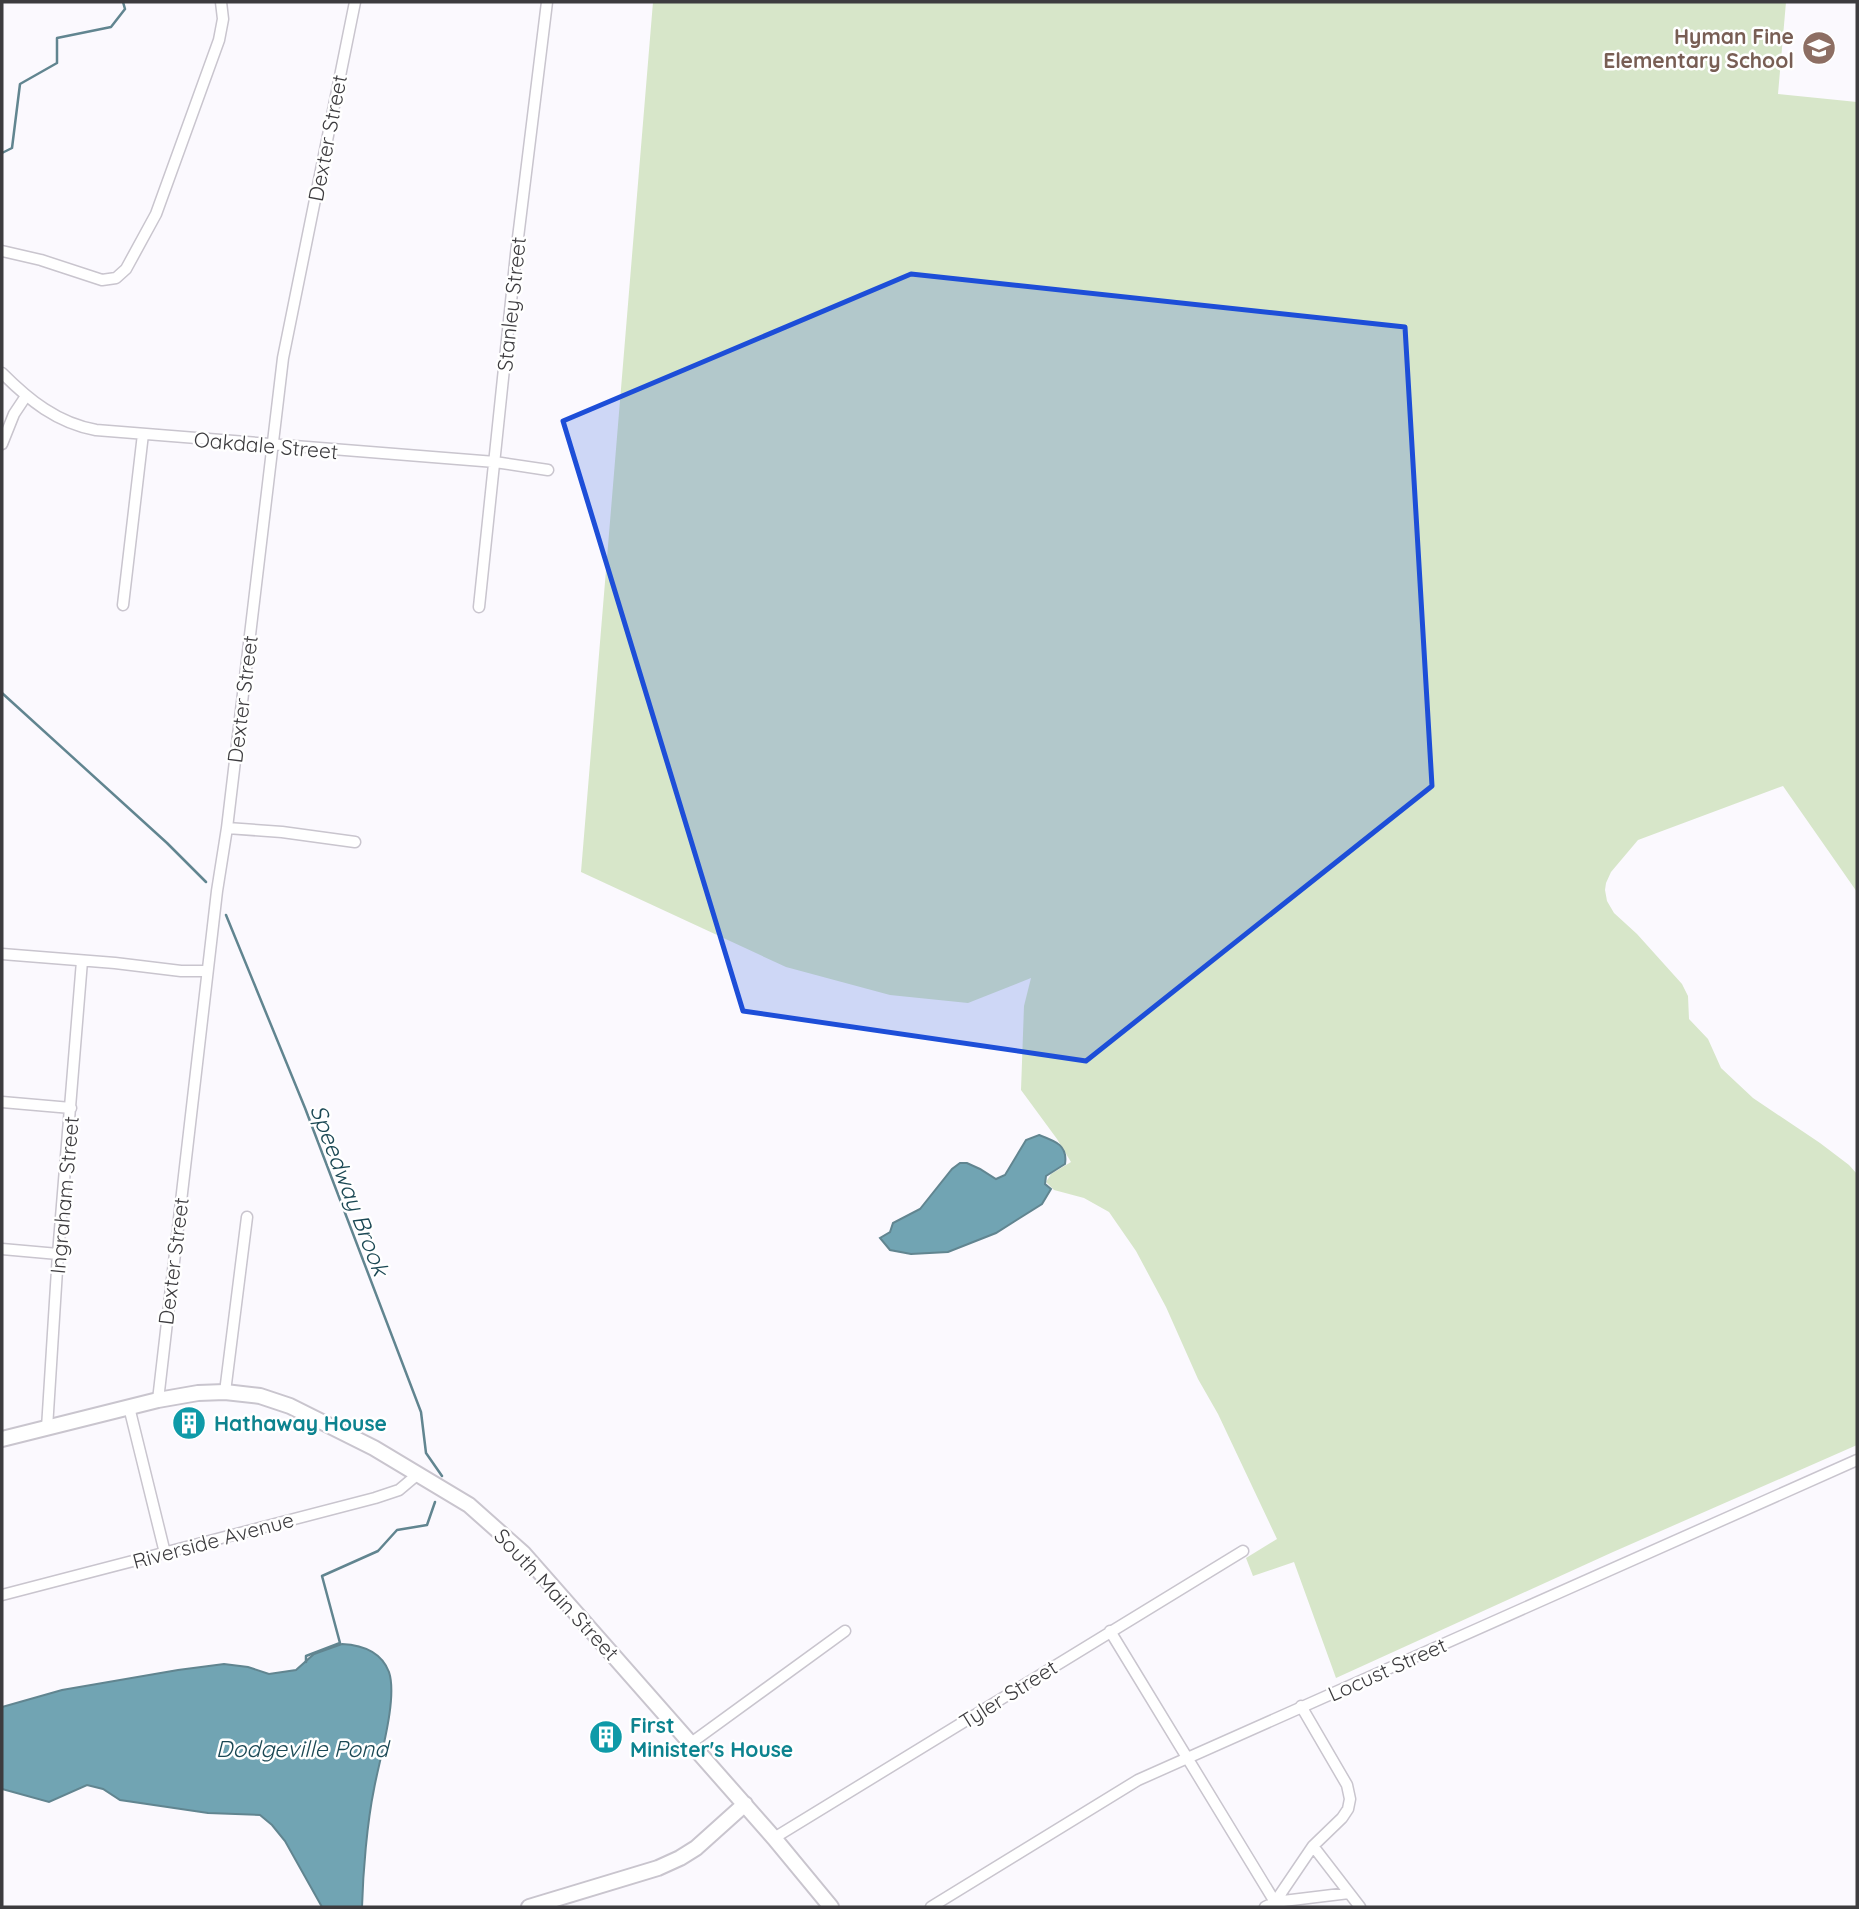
<svg xmlns="http://www.w3.org/2000/svg" width="1859" height="1909" viewBox="0 0 1859 1909" font-family="Quicksand,sans-serif">
  <style>
    .green { fill: #d7e6c9 }
    .water { fill: #71a4b3; stroke: #618590; stroke-width: 2 }
    .lines { fill: none; stroke-linecap: round; stroke-linejoin: round }
    .stream { stroke: #618590; stroke-width: 2.5 }
    .street-casing { stroke: #c9c5ce; stroke-width: 13 }
    .secondary-casing { stroke: #c9c5ce; stroke-width: 18 }
    .street { stroke: #fff; stroke-width: 10 }
    .secondary { stroke: #fff; stroke-width: 14 }
    .marked { fill: #1d4ed8; fill-opacity: 0.2; stroke: #1d4ed8; stroke-width: 5; stroke-linejoin: round }
    .labels { text-anchor: middle; dominant-baseline: central; stroke-width: 5; stroke-linejoin: round; paint-order: stroke }
    .education-label { font-size: 21px; font-weight: bold; fill: #785e54; stroke: #fff; text-anchor: end }
    .street-label { font-size: 21px; fill: #3d3c3f; stroke: #fff }
    .culture-label { font-size: 21px; font-weight: bold; fill: #0d838f; stroke: #fff; text-anchor: start }
    .water-label { font-size: 23px; font-style: italic; fill: #1b4854; stroke: #fff }
  </style>
  <rect width="100%" height="100%" fill="#fbf9fe"/>
  <path class="green" d="M653,2H1786L1778,94L1857,102V892L1783,786L1638,840L1611,872L1606,883L1605,890L1607,901L1614,913L1637,934L1682,984L1688,996L1689,1019L1708,1039L1721,1068L1753,1098L1820,1143L1849,1165L1857,1174V1445L1613,1552L1336,1678L1294,1562L1253,1576L1246,1558L1277,1539L1218,1414L1198,1379L1166,1307L1136,1251L1109,1212L1084,1198L1054,1190L1046,1182L1051,1174L1071,1162L1057,1139L1021,1090L1024,1006L1031,978L968,1003L890,995L786,967L581,872Z"/>
  <path class="water" d="M1039,1135C1055,1141 1068,1145 1065,1164L1046,1176L1045,1184L1051,1189L1042,1204L996,1233L948,1252L911,1254L890,1250L880,1238L890,1232L893,1223L920,1209L952,1169L960,1163H967L980,1169L996,1179L1005,1175L1026,1140Z
    M342,1644C362,1645 381,1651 389,1672C398,1699 379,1761 374,1789C367,1823 363,1873 362,1907H322L285,1841L272,1825L260,1815L208,1813L120,1800L103,1789L87,1785L49,1802L2,1789V1707L62,1690L178,1670L224,1664L248,1667L269,1674L296,1670L314,1654Z"/>
  <g class="lines">
    <path class="stream" d="M2,153L12,148L20,84L57,63V38L111,27L125,9L123,2
      M2,693L167,843L206,882
      M226,915L305,1108L421,1412L426,1453L442,1476
      M306,1662V1656L340,1643L322,1576L378,1551L397,1530L427,1525L435,1502"/>
    <g class="street-casing">
      <path id="street" d="M2,251L41,260L102,280L116,278L126,269L156,214L219,40L223,19L221,2
        M2,373C29,400 57,423 96,430L495,462L548,470
        M2,444L14,414L26,396
        M123,605L143,434
        M479,607L516,254L547,2
        M227,828L282,832L355,842
        M2,954L115,963L181,971H207
        M2,1102L71,1108
        M2,1249L58,1254
        M225,1392L247,1217
        M158,1400L217,891L227,828L283,358L355,2
        M129,1407L165,1553
        M47,1428L58,1254L82,961
        M2,1595L375,1498L399,1490L418,1474
        M1110,1631L1278,1907
        M691,1743L845,1631
        M774,1838L1243,1551
        M1313,1846L1360,1907
        M1275,1902L1349,1893
        M931,1907L1138,1780L1857,1460
        M1265,1907L1275,1902L1313,1846L1342,1818L1348,1809L1350,1799L1347,1785L1301,1706"/>
    </g>
    <g class="secondary-casing">
      <path id="secondary" d="M2,1439L158,1400L198,1393L225,1392L260,1396L290,1406L374,1448L469,1505L523,1553L774,1838L831,1907
        M529,1907L658,1868L680,1858L696,1848L745,1804"/>
    </g>
    <use href="#street" class="street"/>
    <use href="#secondary" class="secondary"/>
  </g>
  <path class="marked" d="M911,274L1405,327L1432,786L1086,1061L743,1011L563,421Z"/>
  <defs>
    <g id="school-disc" transform="scale(1.75)"><circle r="9.5" fill="#8d6e63" stroke="#fff"/><path d="M0-5L7-2L0 1L-7-2ZM-4 1L0 2.5L4 1V4Q0 6-4 4Z" fill="#fff"/></g>
    <g id="building-disc" transform="scale(1.75)"><circle r="9.5" fill="#0f9aa8" stroke="#fff"/><path d="M-4-6H4V6H1V3H-1V6H-4ZM-2.5-4.3h1.7v1.8h-1.7ZM.8-4.3h1.7v1.8H.8ZM-2.5-1h1.7V.8h-1.7ZM.8-1h1.7V.8H.8Z" fill="#fff"/></g>
  </defs>
  <g fill-rule="evenodd">
    <use href="#school-disc" x="1819" y="48"/>
    <use href="#building-disc" x="189" y="1423"/>
    <use href="#building-disc" x="606" y="1737"/>
  </g>
  <g class="labels">
    <g class="education-label">
      <text x="1794" y="36">Hyman Fine<tspan x="1794" dy="24">Elementary School</tspan></text>
    </g>
    <g class="street-label">
      <text transform="translate(327 138) rotate(-79)">Dexter Street</text>
      <text transform="translate(511 304) rotate(-84)">Stanley Street</text>
      <text transform="translate(266 445) rotate(5)">Oakdale Street</text>
      <text transform="translate(242 699) rotate(-83)">Dexter Street</text>
      <text transform="translate(64 1195) rotate(-85)">Ingraham Street</text>
      <text transform="translate(173 1261) rotate(-83)">Dexter Street</text>
      <text transform="translate(213 1540) rotate(-15)">Riverside Avenue</text>
      <text transform="translate(557 1594) rotate(47)">South Main Street</text>
      <text transform="translate(1387 1669) rotate(-24)">Locust Street</text>
      <text transform="translate(1008 1694) rotate(-32)">Tyler Street</text>
    </g>
    <g class="culture-label">
      <text x="214" y="1423">Hathaway House</text>
      <text x="630" y="1725">First<tspan x="630" dy="24">Minister's House</tspan></text>
    </g>
    <g class="water-label">
      <text transform="translate(350 1190) rotate(69)">Speedway Brook</text>
      <text x="302" y="1748">Dodgeville Pond</text>
    </g>
  </g>
  <rect width="1859" height="1909" fill="none" stroke="#3d3c3f" stroke-width="7"/>
</svg>
